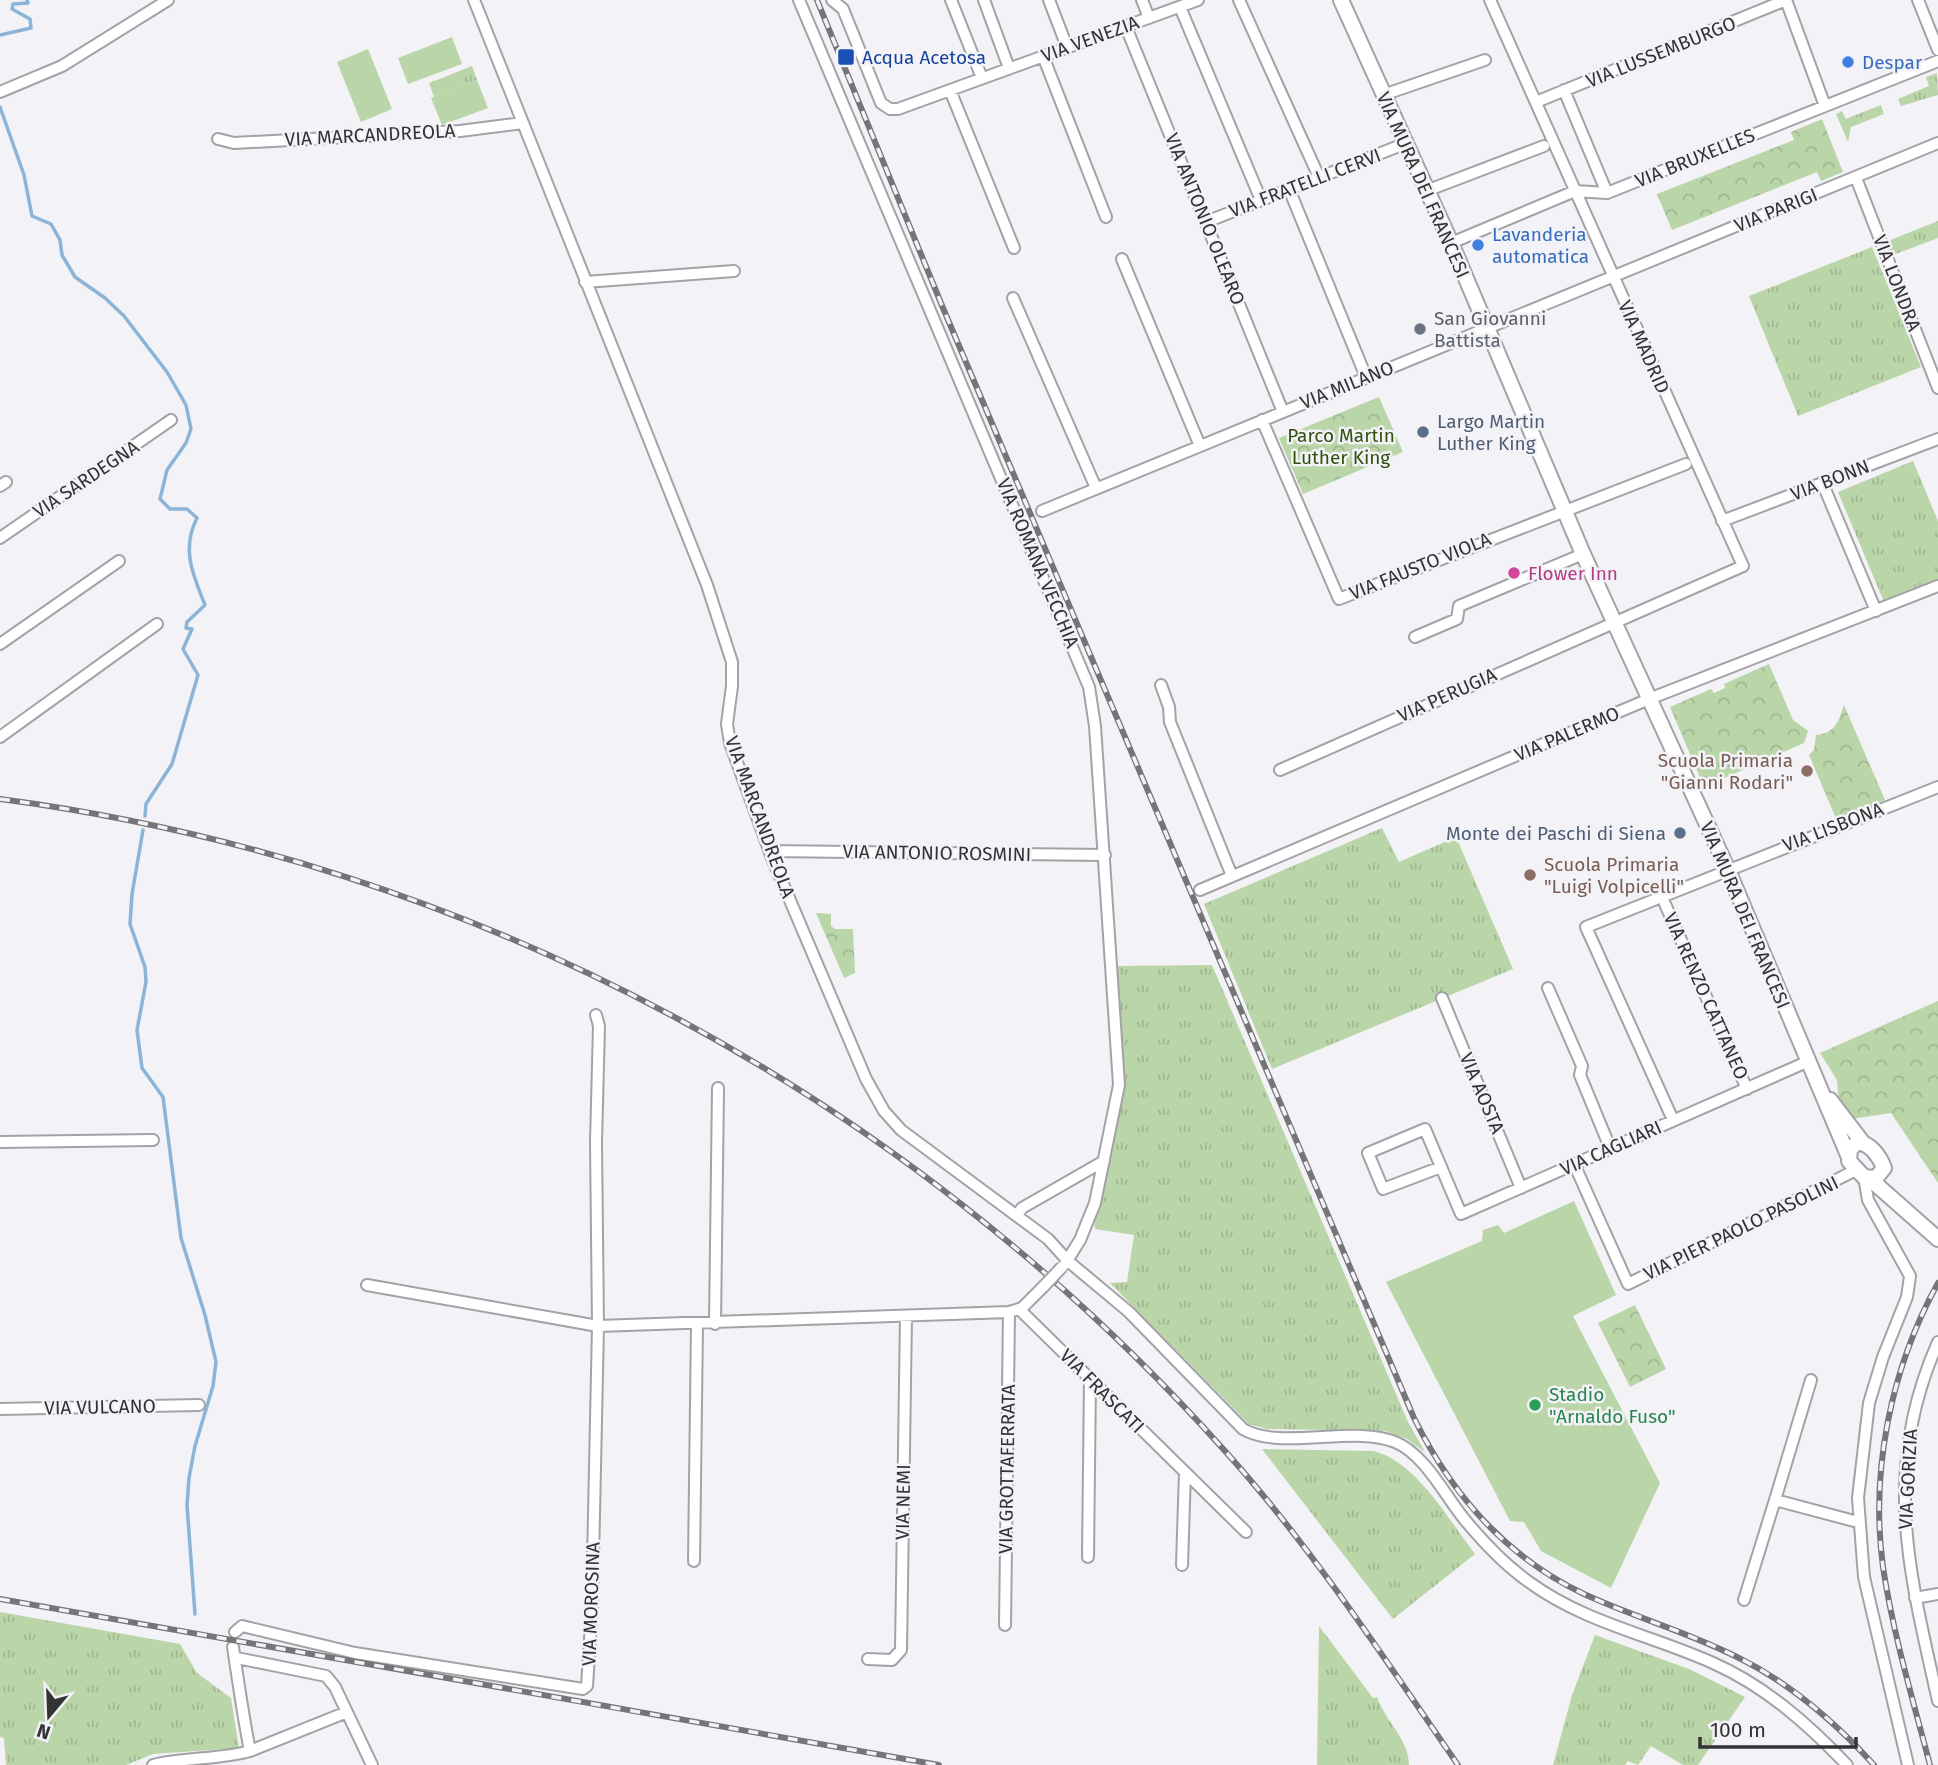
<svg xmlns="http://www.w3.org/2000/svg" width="1938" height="1765" viewBox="0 0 1938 1765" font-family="'Fira Sans',sans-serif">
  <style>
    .grass { fill: url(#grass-tufts) }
    .park { fill: url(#park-crowns) }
    .garden { fill: #bad5a8 }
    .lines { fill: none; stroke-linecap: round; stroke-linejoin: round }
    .stream { stroke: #8ab4d8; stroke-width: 3.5 }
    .minor-casing { stroke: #a3a2a7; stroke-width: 14 }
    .tertiary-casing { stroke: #a3a2a7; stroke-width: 18 }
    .minor { stroke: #fff; stroke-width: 10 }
    .tertiary { stroke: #fff; stroke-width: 14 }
    .rail-casing { stroke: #757477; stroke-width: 6 }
    .rail { stroke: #f3f2f7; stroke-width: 3.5; stroke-dasharray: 10; stroke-linecap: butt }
    .minor-bridge-casing { stroke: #a3a2a7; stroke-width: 14; stroke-linecap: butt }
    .minor-bridge { stroke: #fff; stroke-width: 10 }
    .transit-dot { fill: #1a4fb4; stroke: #f3f2f7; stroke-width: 2.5 }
    .shop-dot { fill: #3f7fe0; stroke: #f3f2f7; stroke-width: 2.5 }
    .worship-dot { fill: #6b7280; stroke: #f3f2f7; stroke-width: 2.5 }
    .service-dot { fill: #5c6f8a; stroke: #f3f2f7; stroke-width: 2.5 }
    .hotel-dot { fill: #d1479c; stroke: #f3f2f7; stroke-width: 2.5 }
    .education-dot { fill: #8d6e63; stroke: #f3f2f7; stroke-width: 2.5 }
    .leisure-dot { fill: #2e9e5b; stroke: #f3f2f7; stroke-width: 2.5 }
    .labels { text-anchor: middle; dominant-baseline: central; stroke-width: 5; stroke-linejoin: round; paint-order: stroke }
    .street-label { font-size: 19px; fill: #333335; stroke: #f3f2f7 }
    .transit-label { font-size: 19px; fill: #164399; stroke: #f3f2f7; text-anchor: start }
    .shop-label { font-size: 19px; fill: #366cbe; stroke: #f3f2f7; text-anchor: start }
    .worship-label { font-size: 19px; fill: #5b616d; stroke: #f3f2f7; text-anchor: start }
    .service-label { font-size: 19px; fill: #4e5e75; stroke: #f3f2f7; text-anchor: start }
    .park-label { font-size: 19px; fill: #2f500f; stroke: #f3f2f7 }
    .hotel-label { font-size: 19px; fill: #b23c85; stroke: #f3f2f7; text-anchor: start }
    .education-label { font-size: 19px; fill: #785e54; stroke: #f3f2f7; text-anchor: end }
    .leisure-label { font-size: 19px; fill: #27864d; stroke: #f3f2f7; text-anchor: start }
  </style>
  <defs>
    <pattern id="grass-tufts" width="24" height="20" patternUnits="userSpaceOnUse" patternTransform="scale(1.75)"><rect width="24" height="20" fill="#bad5a8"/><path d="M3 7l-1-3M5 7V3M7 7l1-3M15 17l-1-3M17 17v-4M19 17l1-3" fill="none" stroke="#a0b791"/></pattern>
    <pattern id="park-crowns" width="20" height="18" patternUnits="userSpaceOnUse" patternTransform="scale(1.75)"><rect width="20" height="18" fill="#bad5a8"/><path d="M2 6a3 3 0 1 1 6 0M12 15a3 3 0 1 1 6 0" fill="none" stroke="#a0b791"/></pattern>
  </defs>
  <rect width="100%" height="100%" fill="#f3f2f7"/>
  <path class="grass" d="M472,66L477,80L434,97L429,83Z
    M1937,73L1938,95L1901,106L1898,99L1929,86L1926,77Z
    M1881,105L1884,114L1851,127L1848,142L1836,114L1842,111L1846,119Z
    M1938,221V238L1893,255L1888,241Z
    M1872,247L1921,367L1798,416L1749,296Z
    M1913,461L1938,521V580L1884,602L1838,492Z
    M1382,828L1399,862L1456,837L1513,969L1272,1069L1204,904Z
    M1212,965L1408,1422L1425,1452L1407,1439L1385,1431L1267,1429L1249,1424L1110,1283L1127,1282L1134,1235L1095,1229L1093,1209L1119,1085L1111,966Z
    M1262,1449L1373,1451C1416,1461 1448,1519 1475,1554L1393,1619Z
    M0,1612L180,1644L197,1673L231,1698L239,1748L153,1754L126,1765H6L4,1738L0,1737Z
    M1319,1626L1373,1698L1377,1697C1385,1721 1409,1739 1409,1765H1317Z
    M1595,1635L1689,1669L1745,1697L1698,1765H1683L1651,1746L1638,1765L1628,1761L1625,1765H1553L1572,1695Z"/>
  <path class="park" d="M1822,119L1843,172L1821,181L1817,172L1672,230L1657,194L1794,140L1791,132Z
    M1379,397L1403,452L1303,494L1279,438Z
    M1769,664L1793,720L1808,731L1804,743L1704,787L1670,707L1711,689L1714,693L1725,688L1724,684Z
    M1844,705L1885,800L1837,821L1809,755L1814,750L1816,735C1837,733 1839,719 1844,705Z
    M816,913L831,914V926L835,929H853L855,973L844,978Z
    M1938,1001V1183L1891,1113L1852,1119L1839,1103L1837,1080L1820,1053Z
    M1635,1305L1666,1369L1630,1387L1598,1323Z"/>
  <path class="garden" d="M452,37L462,64L408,84L398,58Z
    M368,49L392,109L361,122L337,62Z
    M477,80L488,108L442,125L431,98Z
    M1574,1201L1616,1295L1573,1316L1660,1483L1611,1588L1541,1551L1524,1522L1510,1521L1386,1282L1482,1241L1483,1230L1498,1225L1504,1233Z"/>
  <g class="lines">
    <path class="stream" d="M0,35L31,28L30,19L12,9L13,4L28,3L27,0
      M0,107L24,175L32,216L51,224L60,240L62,255L75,277L105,298L124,316L167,372L186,405L191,429L186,443L167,470L160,499L170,509H187L197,518C181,549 193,575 205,605L187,622L186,628L192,629L183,649L198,675L172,764L146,804L145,816
      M143,830L132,894L130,924L145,967L146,982L137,1030L142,1068L163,1097L181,1238L205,1315L216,1362L213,1386L195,1446L189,1478L187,1505L195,1614"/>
    <g class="minor-casing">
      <path id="minor" d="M474,0L707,585L732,662V686L727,724L730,743L772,858L866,1079L884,1111L901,1130L1048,1239L1068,1261L1129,1312L1243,1429C1280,1451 1354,1425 1395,1442C1425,1454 1445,1496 1465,1520C1484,1543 1505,1565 1529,1582C1585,1623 1651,1635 1713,1663C1765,1686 1808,1724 1847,1765
        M799,0L1089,687L1095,726L1119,1085L1095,1203L1080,1240L1065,1264
        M832,0L843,9L881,103L890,109H898L1198,0
        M951,0L982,78
        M984,0L1009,68
        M1049,0L1067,47
        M1142,0L1149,18
        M1239,0L1319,177
        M1786,0L1825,106
        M1918,0L1938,50
        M1180,7L1261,200
        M1126,27L1283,412
        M1043,56L1106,217
        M950,90L1014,248
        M1564,90L1607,193
        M0,92L62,66L168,0
        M1383,95L1485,60
        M1536,102L1786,0
        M218,139L234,143L460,131L523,123
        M1856,178L1938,388
        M1289,189L1366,377
        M1426,191L1544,146
        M1206,222L1404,144
        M1451,243L1575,191L1607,193L1938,61
        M1122,259L1200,446
        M585,282L734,271
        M1013,298L1096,488
        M1262,420L1339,599L1686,464
        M1822,482L1876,611
        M0,486L6,482
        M1042,511L1938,143
        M1722,521L1938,439
        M0,538L171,420
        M1415,637L1457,619L1459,606L1583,554
        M0,644L119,561
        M1161,685L1169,707L1170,722L1232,876
        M0,737L157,624
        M1280,770L1743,566L1490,0
        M770,851L1105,855
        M1200,890L1649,699L1938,586
        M1665,904L1747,1089
        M1548,988L1582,1066L1580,1075L1611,1150
        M1442,998L1521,1188
        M1673,1120L1586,927L1938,787
        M0,1142L153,1140
        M1575,1166L1628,1284L1856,1170
        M1441,1167L1383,1189L1368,1153L1425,1129L1461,1214L1809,1061
        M1864,1177L1868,1200L1910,1276L1907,1297L1883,1357L1869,1403L1858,1498L1864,1577L1908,1765
        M1017,1215L1022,1208L1104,1161
        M367,1285L598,1326L596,1142L599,1026L596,1015
        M1019,1309L1246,1532
        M715,1324L718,1088
        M1938,1342C1881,1470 1909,1571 1938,1701
        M0,1409L199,1405
        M1775,1500L1811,1380
        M1088,1557L1090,1379
        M694,1561L697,1325
        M1182,1565L1185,1472
        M1915,1598L1938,1594
        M1744,1600L1775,1500L1858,1522
        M1005,1625L1009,1312
        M235,1632L242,1626L355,1653L583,1689L587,1686L592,1608L598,1326L1009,1312L1022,1308L1044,1286
        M237,1658L326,1676L335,1687L372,1765
        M868,1659L892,1660L901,1650L906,1316
        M250,1751L347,1712
        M153,1765C185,1757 218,1760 250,1751C243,1716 238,1680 233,1647"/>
    </g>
    <g class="tertiary-casing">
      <path id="tertiary" d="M1341,0L1451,243L1583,554L1727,868L1848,1155
        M1830,1100L1863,1143
        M1858,1142C1871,1144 1880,1157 1884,1168L1876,1178L1864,1177L1849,1161L1850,1149Z
        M1870,1179L1938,1239"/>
    </g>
    <use href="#minor" class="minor"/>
    <use href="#tertiary" class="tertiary"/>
    <g class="rail-casing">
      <path id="rail" d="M817,0L943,308L1414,1418C1452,1495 1506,1557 1584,1594C1634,1617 1687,1632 1737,1657C1790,1683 1835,1722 1874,1765
        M0,799C473,861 908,1096 1225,1451C1313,1549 1384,1658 1458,1765
        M0,1599L939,1765
        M1930,1765C1913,1700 1893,1634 1883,1567C1870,1471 1891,1368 1938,1283"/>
    </g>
    <use href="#rail" class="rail"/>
    <g class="minor-bridge-casing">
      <path id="minor-bridge" d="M1044,1286L1062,1267"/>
    </g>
    <use href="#minor-bridge" class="minor-bridge"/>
  </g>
  <rect class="transit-dot" x="837" y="48" width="18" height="18" rx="3.5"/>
  <g class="shop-dot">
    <circle cx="1848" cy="62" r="7"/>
    <circle cx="1478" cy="245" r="7"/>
  </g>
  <circle class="worship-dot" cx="1420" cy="329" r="7"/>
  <g class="service-dot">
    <circle cx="1423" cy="432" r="7"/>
    <circle cx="1680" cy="833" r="7"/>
  </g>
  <circle class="hotel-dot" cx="1514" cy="573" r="7"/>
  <g class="education-dot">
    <circle cx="1807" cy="771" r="7"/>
    <circle cx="1530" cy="875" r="7"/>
  </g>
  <circle class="leisure-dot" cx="1535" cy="1405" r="7"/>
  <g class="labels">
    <g class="street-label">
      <text transform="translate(1090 39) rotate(-20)">VIA VENEZIA</text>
      <text transform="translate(1661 52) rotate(-22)">VIA LUSSEMBURGO</text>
      <text transform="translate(370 135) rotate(-3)">VIA MARCANDREOLA</text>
      <text transform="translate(1695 158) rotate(-22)">VIA BRUXELLES</text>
      <text transform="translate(1305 183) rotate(-21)">VIA FRATELLI CERVI</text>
      <text transform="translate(1423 185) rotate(66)">VIA MURA DEI FRANCESI</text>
      <text transform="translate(1776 210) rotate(-22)">VIA PARIGI</text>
      <text transform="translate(1205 219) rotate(68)">VIA ANTONIO OLEARO</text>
      <text transform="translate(1897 283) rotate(69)">VIA LONDRA</text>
      <text transform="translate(1644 347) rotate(66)">VIA MADRID</text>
      <text transform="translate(1347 385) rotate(-22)">VIA MILANO</text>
      <text transform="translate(86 479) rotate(-34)">VIA SARDEGNA</text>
      <text transform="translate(1830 480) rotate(-21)">VIA BONN</text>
      <text transform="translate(1038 563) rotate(67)">VIA ROMANA VECCHIA</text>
      <text transform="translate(1420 566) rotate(-22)">VIA FAUSTO VIOLA</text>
      <text transform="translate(1447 695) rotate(-24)">VIA PERUGIA</text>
      <text transform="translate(1567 734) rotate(-23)">VIA PALERMO</text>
      <text transform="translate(760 817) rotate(70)">VIA MARCANDREOLA</text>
      <text transform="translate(1833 827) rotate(-21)">VIA LISBONA</text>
      <text transform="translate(937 853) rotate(1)">VIA ANTONIO ROSMINI</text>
      <text transform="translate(1745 915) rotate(67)">VIA MURA DEI FRANCESI</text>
      <text transform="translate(1706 996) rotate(66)">VIA RENZO CATTANEO</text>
      <text transform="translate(1482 1093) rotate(67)">VIA AOSTA</text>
      <text transform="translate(1611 1148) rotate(-24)">VIA CAGLIARI</text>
      <text transform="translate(1741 1228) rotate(-26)">VIA PIER PAOLO PASOLINI</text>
      <text transform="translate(1102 1391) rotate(45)">VIA FRASCATI</text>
      <text transform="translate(100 1407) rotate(-1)">VIA VULCANO</text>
      <text transform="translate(1007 1469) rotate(-89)">VIA GROTTAFERRATA</text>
      <text transform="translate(1908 1479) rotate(-87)">VIA GORIZIA</text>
      <text transform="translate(903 1502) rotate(-89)">VIA NEMI</text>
      <text transform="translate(591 1604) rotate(-88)">VIA MOROSINA</text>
    </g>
    <g class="transit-label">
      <text x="862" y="57">Acqua Acetosa</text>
    </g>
    <g class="shop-label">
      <text x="1862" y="62">Despar</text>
      <text x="1492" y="234">Lavanderia<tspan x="1492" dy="22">automatica</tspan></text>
    </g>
    <g class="worship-label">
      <text x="1434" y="318">San Giovanni<tspan x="1434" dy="22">Battista</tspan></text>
    </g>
    <g class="service-label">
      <text x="1437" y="421">Largo Martin<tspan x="1437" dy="22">Luther King</tspan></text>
      <text x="1666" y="833" text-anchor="end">Monte dei Paschi di Siena</text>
    </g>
    <g class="park-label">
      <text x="1341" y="435">Parco Martin<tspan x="1341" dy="22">Luther King</tspan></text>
    </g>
    <g class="hotel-label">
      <text x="1528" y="573">Flower Inn</text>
    </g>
    <g class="education-label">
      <text x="1793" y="760">Scuola Primaria<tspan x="1793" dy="22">"Gianni Rodari"</tspan></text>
      <text x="1544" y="864" text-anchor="start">Scuola Primaria<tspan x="1544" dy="22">"Luigi Volpicelli"</tspan></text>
    </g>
    <g class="leisure-label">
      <text x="1549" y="1394">Stadio<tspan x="1549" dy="22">"Arnaldo Fuso"</tspan></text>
    </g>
  </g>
  <g transform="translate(49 1716) rotate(199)" stroke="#f3f2f7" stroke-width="5" paint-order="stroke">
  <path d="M0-5L12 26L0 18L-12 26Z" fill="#333335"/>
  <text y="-10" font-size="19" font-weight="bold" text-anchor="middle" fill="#333335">N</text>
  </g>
  <path d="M1700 1737v10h156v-10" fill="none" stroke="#333335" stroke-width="3.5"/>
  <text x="1710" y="1737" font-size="21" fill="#333335" stroke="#f3f2f7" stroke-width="5" paint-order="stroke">100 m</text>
</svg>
